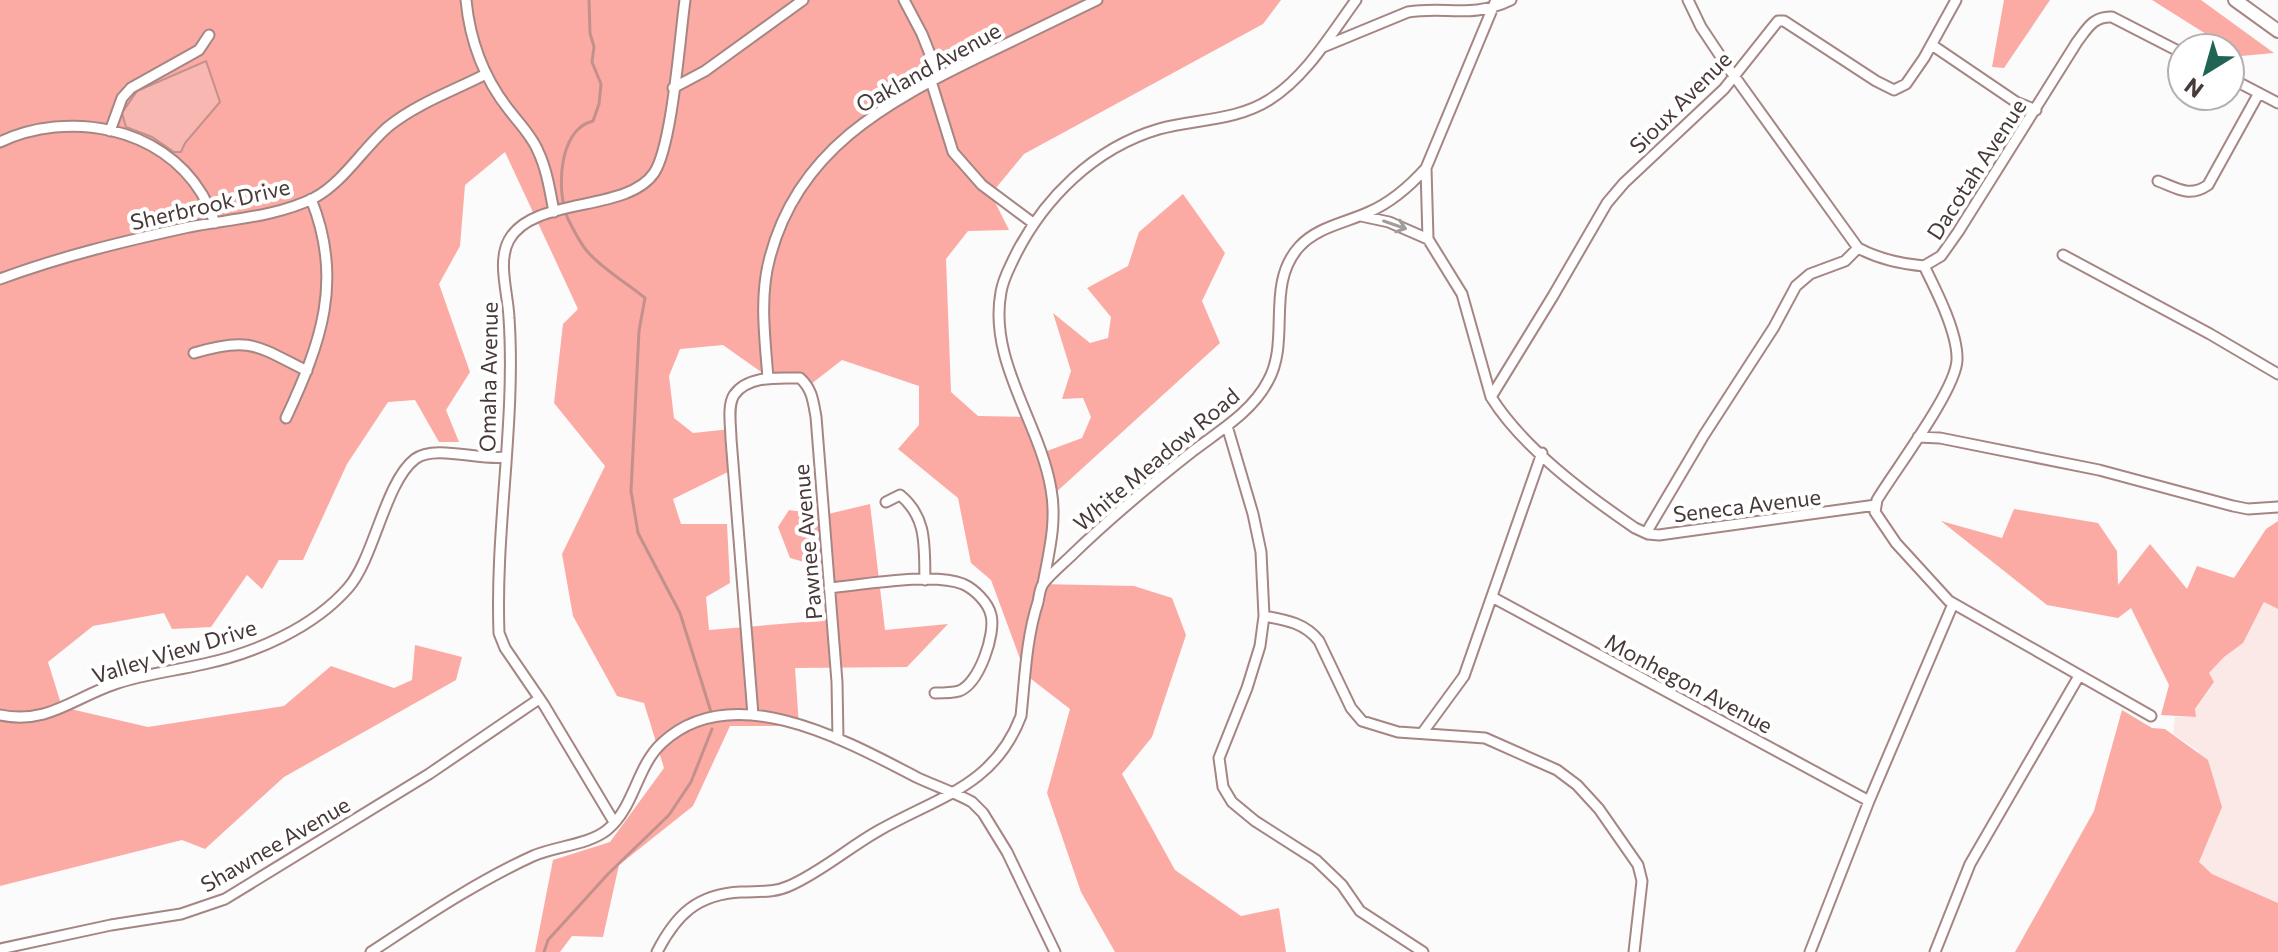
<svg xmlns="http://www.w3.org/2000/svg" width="2278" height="952" viewBox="0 0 2278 952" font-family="Commissioner,sans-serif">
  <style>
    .built { fill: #fae9e7 }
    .forest { fill: #fcaaa4 }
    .water { fill: #f9b7b1; stroke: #c3918c; stroke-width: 2 }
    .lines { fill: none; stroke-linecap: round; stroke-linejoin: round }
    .stream { stroke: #c3918c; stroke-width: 3 }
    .minor-casing { stroke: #a58683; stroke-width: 13 }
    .highway-casing { stroke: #a58683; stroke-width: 16 }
    .minor { stroke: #fff; stroke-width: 9 }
    .highway { stroke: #fff; stroke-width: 12 }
    .oneway { stroke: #a29c9b }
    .labels { text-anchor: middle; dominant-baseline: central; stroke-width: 8; stroke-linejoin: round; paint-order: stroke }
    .street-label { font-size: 22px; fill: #463937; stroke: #fff }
  </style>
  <rect width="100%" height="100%" fill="#fbfbfb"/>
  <path class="built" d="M2265,601L2278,609V903L2212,874L2198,862L2199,751L2173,734L2175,717H2196L2195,710L2214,683L2209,673L2224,657L2243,643Z"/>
  <path class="forest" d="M0,0H1281L1263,24L1024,154L991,194L1009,230L968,231L946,259L951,392L978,416L1025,417L1039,454L1082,438L1091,417L1083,398L1062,399L1071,371L1053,313L1090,343L1108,338L1111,317L1087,288L1128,266L1139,232L1183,194L1225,253L1202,301L1220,343L1053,495L1040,584L1134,586L1172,598L1186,635L1152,737L1122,774L1175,870L1241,916L1279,908L1286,952H1115L1081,892L1047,793L1070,709L1026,675L991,580L971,563L958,498L898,449L919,425V386L842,360L811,384L771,379L723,345L680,349L669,376L674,418L693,433L731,429L734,469L673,499L681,524H727L730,583L706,597L709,630L828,620L829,569L790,558L778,527L789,510L824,515L870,504L885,630L948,624L907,667L795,668L799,726H730L693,806L619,865L603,937L572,936L560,952H535L553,860L610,842L664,768L644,703L617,696L573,616L562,554L605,466L554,403L563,324L578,309L505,152L465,185L460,246L439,284L470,372L446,410L459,442H439L415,400L388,402L347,464L303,560H279L262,589L247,575L211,627L172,629L164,613L93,626L48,662L62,707L148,727L284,706L331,666L394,688L412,680L415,645L462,657L456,680L284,777L205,849L182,840L0,886Z
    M2004,0H2050L2004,68L1992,67Z
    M2152,0H2201L2274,53L2241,56Z
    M2014,509L2098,523L2117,551L2118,585L2150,544L2187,589L2197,566L2234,578L2266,529L2278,521V609L2264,602L2243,643L2224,657L2209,673L2214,682L2195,709L2196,717L2161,715L2169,685L2131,608L2118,618L2047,605L1941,521L2002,538Z
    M2122,710L2152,728L2165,729L2208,760L2222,807L2199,862L2212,874L2278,903V952H2015L2094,811Z"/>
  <path class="water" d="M206,61L220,102L185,143L181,152H174L152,137L126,127L122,113L137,91Z"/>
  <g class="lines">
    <path class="stream" d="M589,0L590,33L594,47L592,62L601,84L599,104L593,121C558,129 556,192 568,219C573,229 580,243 587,251C601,268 628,284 645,298L639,331L631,491L638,533L680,613L711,712
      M544,952L548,940L608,874L669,815L691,782L712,729"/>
    <g class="minor-casing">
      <path id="minor" d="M466,0C470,42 483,77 509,110C519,123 532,136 538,151C547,170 550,191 554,212
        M904,0L922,34L939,77
        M1688,0L1701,27L1727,66L1858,248C1879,259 1900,264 1924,266
        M1932,45L2016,102L2036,110
        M1323,47L1408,12C1447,6 1472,19 1511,0
        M2230,78L2278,103
        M931,81L953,152L982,185L1033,223
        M673,88L705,71L803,0
        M110,131L122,98L131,88L199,50L209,35
        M0,142C68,110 161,126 202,194C207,203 211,213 215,223
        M1426,168L1428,239
        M2158,181C2177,188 2189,198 2208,185L2259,93
        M1361,216L1389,222L1428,239L1462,294L1491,397C1523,448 1585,494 1635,528L1648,534L1659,535L1876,505
        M2063,255L2210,334L2278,374
        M1924,266C1936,290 1958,333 1957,360C1956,390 1895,470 1877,500L1875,512L1896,543L1949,601L2151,716
        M1924,266L1941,256L1958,232L2077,42C2087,29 2093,16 2112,17L2182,53
        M0,279C62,256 125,241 189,227C230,219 276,217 314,198C344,182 363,148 389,126C418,103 453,91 486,74
        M194,353C250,336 257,346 307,371
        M768,378C765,339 759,296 770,257C798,150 885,103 977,58C1017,39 1057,19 1097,0
        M1491,397L1553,296L1607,203L1624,183L1724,89L1778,21H1784L1876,81L1894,90L1906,84L1924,58L1956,0
        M286,418C321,343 344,280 311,199
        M1227,426L1253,514L1261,552L1264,616L1260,646L1247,688L1219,758L1223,787L1232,802L1255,821L1316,860L1342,885L1360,911L1423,952
        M1918,437L1940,438L2099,470L2233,506L2248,509L2278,507
        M886,502L900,495C928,518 924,547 925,580
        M1646,533L1704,435L1774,327L1796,286L1810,274L1845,261L1858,248
        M1043,584C1049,552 1057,522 1051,489C1040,423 988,361 1001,292C1003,279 1009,269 1014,258C1043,199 1094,148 1159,129C1195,119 1236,121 1269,100C1306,77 1331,34 1356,0
        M829,588C862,585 933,572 963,584C974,589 988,602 991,615C996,634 979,684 959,691C952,693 942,693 935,693
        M1492,597L1869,801
        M1264,616C1286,620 1305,623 1319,641L1351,708L1362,721L1398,732L1485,738L1557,770L1577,785L1599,809L1638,865L1642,881L1634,952
        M0,715C47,725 73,698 115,684C144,674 174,671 204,664C255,653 313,628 348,588C374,559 385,482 415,459C435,444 481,461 505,457
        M753,715L731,439C731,427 727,406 734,395C748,375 779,378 800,378C812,389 813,400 816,417L837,682L838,739
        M1423,732L1464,676L1542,453
        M614,822L544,705L505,648L499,633C495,528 516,422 509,318C508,293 497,262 509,240C533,196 627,213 654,173C672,147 680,36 685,0
        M0,949L111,925L181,914L225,899L429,774L539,699
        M371,952C423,918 476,882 533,856C556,846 588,845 607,830C635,807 636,767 662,743C732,677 847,741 916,777C935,786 954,792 972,802L983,813L1007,852L1055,952
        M657,952C676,915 697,894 741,892C758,891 774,893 789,886C821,872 848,848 878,831C937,797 994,787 1021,716C1025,678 1026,639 1038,602C1039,597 1040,588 1043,584C1050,574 1064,563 1073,554C1111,517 1151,484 1193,451C1219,431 1252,412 1268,381C1291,340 1265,285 1299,247C1317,227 1345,223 1369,212C1392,202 1409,187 1426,168L1496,0
        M1810,952L1869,801L1953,604
        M1935,952L1970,864L2079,676"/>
    </g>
    <g class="highway-casing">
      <path id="highway" d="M2235,0L2278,31"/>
    </g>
    <use href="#minor" class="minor"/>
    <use href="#highway" class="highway"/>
  </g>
  <defs><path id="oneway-shaft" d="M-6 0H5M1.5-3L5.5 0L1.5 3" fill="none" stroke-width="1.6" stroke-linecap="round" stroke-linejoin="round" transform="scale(2)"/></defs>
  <use class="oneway" href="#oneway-shaft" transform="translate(1395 225) rotate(19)"/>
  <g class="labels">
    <g class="street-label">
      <text transform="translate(928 67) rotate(-29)">Oakland Avenue</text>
      <text transform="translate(1680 102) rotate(-45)">Sioux Avenue</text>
      <text transform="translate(1976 169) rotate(-57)">Dacotah Avenue</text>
      <text transform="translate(210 204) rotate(-13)">Sherbrook Drive</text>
      <text transform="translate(488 377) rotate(-89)">Omaha Avenue</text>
      <text transform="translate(1156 459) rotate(-40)">White Meadow Road</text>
      <text transform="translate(1747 505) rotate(-7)">Seneca Avenue</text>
      <text transform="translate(807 542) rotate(-95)">Pawnee Avenue</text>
      <text transform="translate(174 651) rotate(-17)">Valley View Drive</text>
      <text transform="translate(1689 683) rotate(28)">Monhegon Avenue</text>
      <text transform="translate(275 844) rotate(-30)">Shawnee Avenue</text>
    </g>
  </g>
  <g transform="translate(2206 72) rotate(217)"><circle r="38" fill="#ffffff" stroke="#b5b0af" stroke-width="2"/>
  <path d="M0-6L14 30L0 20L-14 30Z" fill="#226454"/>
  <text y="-12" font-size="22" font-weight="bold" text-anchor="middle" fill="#463937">N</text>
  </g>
</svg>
